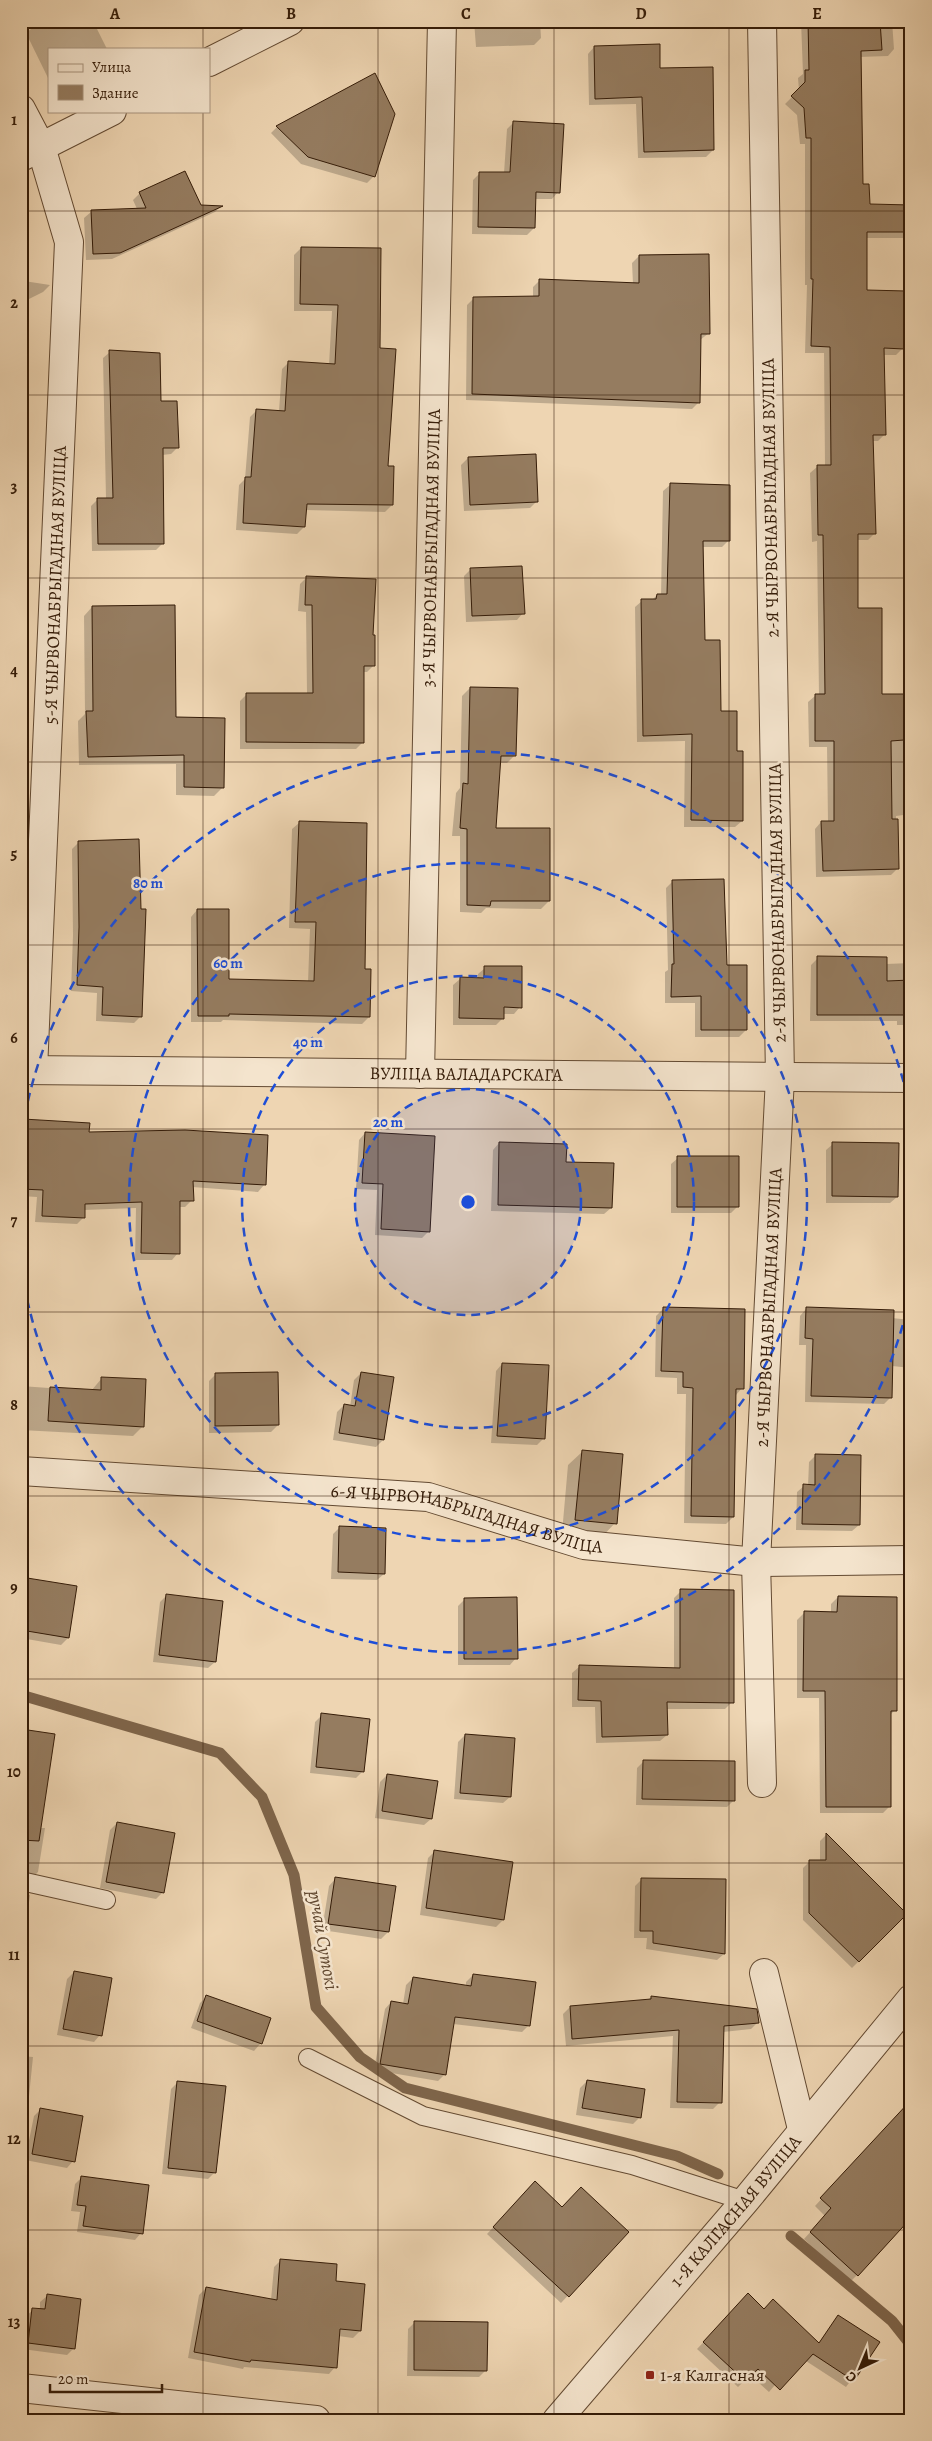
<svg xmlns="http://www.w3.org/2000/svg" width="932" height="2441" viewBox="0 0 932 2441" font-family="Alegreya,serif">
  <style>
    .shadow { fill: #0003 }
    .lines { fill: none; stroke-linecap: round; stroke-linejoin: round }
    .stream { stroke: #7e654b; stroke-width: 11 }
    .building { fill: #957c60; stroke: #351c08 }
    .service-casing { stroke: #634a32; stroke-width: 20 }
    .minor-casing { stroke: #634a32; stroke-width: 30 }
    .tertiary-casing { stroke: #634a32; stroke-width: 30 }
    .service { stroke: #f4e4cd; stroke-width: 18 }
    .minor { stroke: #f4e4cd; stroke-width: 28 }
    .tertiary { stroke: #f4e4cd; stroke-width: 28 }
    .grid { fill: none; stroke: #351c08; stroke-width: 1; stroke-opacity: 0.55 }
    .ring { fill: none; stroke: #1d4ed8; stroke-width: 2.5; stroke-dasharray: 9 6 }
    .poi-dot { fill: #8f2418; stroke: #f4e4cd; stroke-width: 2 }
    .labels { text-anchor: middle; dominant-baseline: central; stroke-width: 5; stroke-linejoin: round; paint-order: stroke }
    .street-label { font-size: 18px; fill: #351c08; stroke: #f4e4cd }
    .poi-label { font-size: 18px; fill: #351c08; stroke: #f4e4cd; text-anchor: start }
    .water-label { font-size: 19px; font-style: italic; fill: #60472f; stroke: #f4e4cd }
    .centre { fill: #1d4ed8; stroke: #f4e4cd; stroke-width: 2.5 }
    .ring-label { font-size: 15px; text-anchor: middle; font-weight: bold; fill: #1d4ed8; stroke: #f4e4cd; stroke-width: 5; stroke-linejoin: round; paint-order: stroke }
    .neatline { fill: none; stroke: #351c08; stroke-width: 2 }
    .grid-label { font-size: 16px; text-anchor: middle; font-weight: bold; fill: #351c08 }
  </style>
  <rect width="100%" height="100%" fill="#eed5b2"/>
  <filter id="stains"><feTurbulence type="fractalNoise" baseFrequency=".004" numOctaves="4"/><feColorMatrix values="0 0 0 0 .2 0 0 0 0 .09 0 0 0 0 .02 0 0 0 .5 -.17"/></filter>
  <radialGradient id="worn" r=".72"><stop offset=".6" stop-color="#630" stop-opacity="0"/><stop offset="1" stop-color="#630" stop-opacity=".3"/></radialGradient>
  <path class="shadow" d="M34,21H93L107,49H49V80L26,33L36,25Z
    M474,21H540L541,38L534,45L476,47Z
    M801,21H892L894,49L888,56L859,57L862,186L868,206L911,207V238H865L866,291L903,348L896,355H883L885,434L878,441H872L875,533L868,540H857V609L881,695H903V781L911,780V814L896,816L898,868L891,875L816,877L815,829L821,822H828L827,747H809L808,702L815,696H819L817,541L812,542L810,473L817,467L825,466L824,353H805L807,285H805V144H800L797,115L785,104L799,90L798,78L803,74Z
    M911,44V55H903Z
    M594,47L713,150L706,157L638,158L636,104L589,105L588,54Z
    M514,122L558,192L552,199H534V228L527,235L472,234L473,180L480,173H504L507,129Z
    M277,127L374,176L367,183L301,164L271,133Z
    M140,193L200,207H220L215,212L112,259L86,260L84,218L91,212L137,209L133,200Z
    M301,248L379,350L386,467L392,505L385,512L305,510L304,527L297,534L236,530L239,485L245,479L250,417L257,410L279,411L282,369L289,362L329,365L332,311H294V255Z
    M639,256L709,333L700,340L699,402L692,409L466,400L467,305L474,298L533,297V287L540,280L633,284L632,263Z
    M21,275L24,281L50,285L43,292L21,303Z
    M110,352L160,402L177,448L171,454L162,455L163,543L156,550L92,551L91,506L98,499H106L103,358Z
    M534,455L537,501L530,508L464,511L461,465L468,458Z
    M670,485L729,540L722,547H702L704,641L720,713L736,752L742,821L735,827H684L685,741L637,742L635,607L642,601L652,600L657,595H661L663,491Z
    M471,569L523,613L517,620L466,622L464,576Z
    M307,577L372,637L374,665L367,672H363V742L356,749H240V701L247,694H307L306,612L298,611L300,584Z
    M92,607L223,787L214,796L176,795V764L79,765L78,721L85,714L84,616Z
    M470,688L515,755L507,763H499L495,829L549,901L541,909L486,908L481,913L460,912V836H452L456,793L460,788L462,696Z
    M299,823L363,970L369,1017L362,1024L223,1020L221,1022H191V917L197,910L228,980L308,982L310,929L289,928L292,829Z
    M79,842L141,1016L134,1023L96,1021L97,993L71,991L73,935L72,849Z
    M673,881L725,966L746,1030L739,1037H695V1003H665V972L668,970L666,888Z
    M818,958L886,964L911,963V1025H897V1021H810L811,965Z
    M485,968L520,1007L514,1014H503V1018L496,1025H453V985L460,979H478V974Z
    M24,1121L88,1133L264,1185L258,1192L192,1187V1200L185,1207H179L178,1253L172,1260H135L136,1208L84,1210V1217L77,1224L35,1222L37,1197L21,1196V1123Z
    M365,1133L429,1231L422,1238L375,1235L377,1190L356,1189L359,1140Z
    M499,1143L565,1163L611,1208L604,1214L491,1211L493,1150Z
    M833,1144L897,1197L890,1203H826V1150Z
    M678,1158L738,1206L731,1213H671V1164Z
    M663,1309L742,1388L736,1395L733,1517L726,1524L684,1523L686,1394H677V1378L655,1377L656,1316Z
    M806,1309L911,1320V1368L892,1366L891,1397L884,1404L805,1402L806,1345H799L800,1316Z
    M502,1364L543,1439L537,1445L491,1443L496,1371Z
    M361,1373L383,1440L376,1447L333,1440L337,1412L344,1405L350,1407L354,1380Z
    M216,1374L278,1425L271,1432L209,1433V1381Z
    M102,1378L143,1426L133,1436L21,1430V1386L91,1391Z
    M582,1452L615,1523L602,1537L562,1533L568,1465Z
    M816,1455L859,1525L852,1531L796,1530L797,1492L804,1486H808L809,1462Z
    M339,1528L384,1574L377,1580L331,1579L333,1534Z
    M21,1580L68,1638L61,1645L21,1638Z
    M681,1591L732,1702L725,1709H666L667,1735L660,1741L596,1743L595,1707H572V1673L579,1667L674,1669V1598Z
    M167,1595L215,1662L208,1668L153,1662L160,1602Z
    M838,1597L895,1710L889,1716L890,1806L883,1813H820L819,1698H797V1620L804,1613H831V1604Z
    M465,1599L516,1658L510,1665H458V1606Z
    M322,1715L363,1771L356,1778L310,1773L315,1722Z
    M21,1730L40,1828H45L38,1872L31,1879L21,1878Z
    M465,1735L510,1797L503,1803L454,1799L458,1742Z
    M644,1761L734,1800L727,1807L636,1805L637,1768Z
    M387,1775L431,1819L424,1825L375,1818L380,1782Z
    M117,1823L163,1892L156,1899L100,1888L110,1830Z
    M826,1835L906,1914L852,1968L803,1920V1868L810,1861H820V1841Z
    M435,1851L503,1920L496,1927L420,1915L428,1858Z
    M335,1879L394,1887L388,1932L381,1939L322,1930L329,1886Z
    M642,1879L724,1954L717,1960L646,1949L647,1938H634L635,1886Z
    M21,1892L30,1895L21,1963Z
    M74,1972L100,2035L94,2042L57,2035L67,1979Z
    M473,1975L529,2025L522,2032L453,2024L445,2074L438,2081L374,2070L385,2009L391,2002L403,2004L406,1985L413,1978L466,1987V1982Z
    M207,1996L269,2018L260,2044L254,2051L191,2028L200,2003Z
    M651,1997L758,2022L751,2029L723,2032L720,2102L713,2109L670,2108L673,2036L566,2046L563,2014L570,2007L647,2001Z
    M21,2056L33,2057L27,2116L21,2122Z
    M587,2081L640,2117L633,2124L576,2115L580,2088Z
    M178,2082L215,2172L208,2179L162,2174L171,2089Z
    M911,2101L857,2275L850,2282L804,2239L825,2216L815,2206Z
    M41,2109L73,2161L67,2168L25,2160L34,2116Z
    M82,2177L141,2233L135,2240L77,2232L80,2212L71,2211L75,2184Z
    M528,2190L562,2208L627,2232L561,2303L487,2234Z
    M281,2260L334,2282L360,2331L353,2338L338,2336L335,2367L329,2374L244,2367L243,2369L188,2358L199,2295L206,2288L271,2300L274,2267Z
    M47,2296L74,2348L67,2355L22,2349L26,2316L33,2310H40V2302Z
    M742,2302L775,2385L769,2392L750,2375L738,2387L697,2349Z
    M838,2316L878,2343L846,2387L806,2361Z
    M415,2322L486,2370L479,2377L407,2376L408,2329Z"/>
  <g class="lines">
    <path class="stream" d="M21,1695L220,1753L262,1797L294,1875L316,2007L360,2057L405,2088L677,2156L718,2174
      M791,2236L892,2321L911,2345"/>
  </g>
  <path class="building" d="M808,21H880L882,50L861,51L863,184H869L870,204L911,205V232H867V290L906,291L904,349L884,348L886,435H873L876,534H858V608H882V694H904V740L891,741L892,819H898L899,869L823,871L821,821H834V741H815V694H825L823,535H818L817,465H831L830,347L811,346L813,279H811V138H806L804,108L791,96L805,82V70H809Z
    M660,44V68L713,67L714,150L644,152L642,97L595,99L594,46Z
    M375,73L395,114L375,177L308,157L276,126Z
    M513,121L564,124L560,193L536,192L535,228L478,227L479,172H510Z
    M185,171L201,205L223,206L120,253L93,254L91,210L146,208L139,192Z
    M301,247L381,248L380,348L396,349L388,466H394L393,505L307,504L305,527L243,523L245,477H251L256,409L285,411L288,361L335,364L338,305L300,304Z
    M709,254L710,334H701L700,403L472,394L473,297L539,296V279L639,283V255Z
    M109,350L160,353L161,401H177L179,448H163L164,544H98L97,498H113Z
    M536,454L538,502L470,505L468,457Z
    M670,483L730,485V541H703L705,640H720L721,711H737V751H743V821L691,820L692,734L643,736L641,599H656L657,594H667Z
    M522,566L525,614L472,616L470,568Z
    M306,576L376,579L373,635H375V666H364V743L246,742V693H313L312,605H305Z
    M175,605L176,717L225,718L224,788L184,787V755L88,757L86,711H93L92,606Z
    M470,687L518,688L516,756H501L496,828H550V901H491L490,906L467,905V829L460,828L463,783L468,784Z
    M299,821L367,823L365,969H371L370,1017L229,1014V1016H198L197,909H229V979L314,981L316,922H295Z
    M139,839L141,909H146L142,1017L102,1015L103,987L77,985L79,927L78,841Z
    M724,879L727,965H747V1030H701V996L671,997L672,964H674L672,880Z
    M817,956L887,957V981L911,980V1015H817Z
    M484,966H522V1008L504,1007V1019L459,1018L460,977L484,978Z
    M23,1119L90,1123L89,1132L185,1130L268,1135L266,1185L193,1181L194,1201H180V1254L141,1253L142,1202L85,1204V1218L42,1216L43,1190L21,1189Z
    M365,1132L435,1136L430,1232L381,1229L383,1184L362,1183Z
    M499,1142L567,1144L566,1162L614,1163L612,1208L498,1205Z
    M832,1142L899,1143L898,1197L832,1196Z
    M677,1156H739V1207H677Z
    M663,1307L745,1309L744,1389H736L734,1517L691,1516L693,1388L683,1387V1372L661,1371Z
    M806,1307L894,1310L892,1398L811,1396L813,1339L805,1338Z
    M502,1363L549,1365L545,1439L497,1436Z
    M278,1372L279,1425L215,1426V1373Z
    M361,1372L394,1377L384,1440L339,1433L344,1404L355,1406Z
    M101,1377L146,1379L144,1427L48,1421L50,1387L101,1390Z
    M582,1450L623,1454L617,1524L575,1520Z
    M815,1454L861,1455L860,1525L802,1524L803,1484L815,1485Z
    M339,1526L386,1528L385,1574L338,1572Z
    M21,1577L77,1586L69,1638L21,1630Z
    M680,1589L734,1590V1703L667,1702L668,1735L602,1737L601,1701L578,1700L579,1665L680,1668Z
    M166,1594L223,1601L216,1662L159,1655Z
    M838,1596L897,1597V1711H891V1807H826L825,1691H803L804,1611L837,1612Z
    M517,1597L518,1659H464V1598Z
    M321,1713L370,1719L364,1772L316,1767Z
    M21,1729L55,1734L39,1841L21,1840Z
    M465,1734L515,1738L511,1797L460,1793Z
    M643,1760L735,1761V1801L642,1799Z
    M387,1774L438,1781L432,1819L382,1811Z
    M117,1822L175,1833L164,1893L106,1882Z
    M826,1833L907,1914L859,1962L809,1913V1860H826Z
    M434,1850L513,1862L504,1920L426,1908Z
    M335,1877L396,1886L389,1932L328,1924Z
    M641,1878L726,1879L725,1954L653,1943V1931H640Z
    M74,1971L112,1978L102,2036L63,2029Z
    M473,1974L536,1982L530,2026L455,2017L446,2075L380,2064L391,2001L408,2004L413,1977L471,1986Z
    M206,1995L271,2018L262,2044L197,2021Z
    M651,1996L757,2009L759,2023L724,2026L722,2103L677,2102L679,2030L572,2039L570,2006L651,1999Z
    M587,2080L645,2089L641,2118L582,2108Z
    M177,2081L226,2086L216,2173L168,2168Z
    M911,2100V2218L858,2276L810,2232L831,2208L820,2198Z
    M40,2108L83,2116L75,2162L32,2154Z
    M81,2176L149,2185L143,2234L83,2226L86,2206L77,2205Z
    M535,2181L562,2207L581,2187L629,2232L569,2297L493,2227Z
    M280,2259L337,2264L336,2281L365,2284L361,2331L340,2329L337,2368L251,2360L250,2362L194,2352L206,2287L277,2300Z
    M748,2293L764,2309L773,2299L819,2343L838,2315L880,2342L854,2381L813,2354L780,2390L758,2369L745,2381L703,2342Z
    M47,2294L81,2299L75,2349L28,2343L32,2308L45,2309Z
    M414,2321L488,2322L487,2371L414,2370Z"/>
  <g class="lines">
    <g class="service-casing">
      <path id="service" d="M21,1881L106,1900
        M308,2058L423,2116L632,2165L745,2201"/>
    </g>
    <g class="minor-casing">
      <g id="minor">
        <path d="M21,109L41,147L69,242L33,1070"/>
        <path id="s1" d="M21,1070L911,1078"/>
        <path id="s2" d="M420,1074L442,21"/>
        <path id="s3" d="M21,1471L428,1497L584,1545L756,1562L911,1560"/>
        <path id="s4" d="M762,1783L756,1562L780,1077L762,21"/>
        <path d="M764,1973L802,2129"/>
        <path d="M21,2388L316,2420"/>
        <path id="s5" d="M557,2420L745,2201L911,1999"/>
      </g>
    </g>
    <g class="tertiary-casing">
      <path id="tertiary" d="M209,62L290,21
        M21,157L112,111"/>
    </g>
    <use href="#service" class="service"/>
    <use href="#minor" class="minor"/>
    <use href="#tertiary" class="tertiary"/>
  </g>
  <path class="grid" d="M203,21V49M378,21V2420M554,21V2420M729,21V2420M203,111V2420M21,211H911M21,395H911M21,578H911M21,762H911M21,945H911M21,1129H911M21,1312H911M21,1496H911M21,1679H911M21,1863H911M21,2046H911M21,2230H911"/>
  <circle cx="468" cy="1202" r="113" fill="#1d4ed8" fill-opacity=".12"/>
  <g class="ring">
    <circle cx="468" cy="1202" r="113"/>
    <circle cx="468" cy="1202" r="226"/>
    <circle cx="468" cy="1202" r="339"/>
    <path d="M910 1296A452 452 0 0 1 22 1273M22 1131A452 452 0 0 1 910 1108"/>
  </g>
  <rect class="poi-dot" x="645" y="2370" width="10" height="10" rx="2.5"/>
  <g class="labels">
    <g class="street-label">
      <text transform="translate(770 498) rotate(-91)">2-Я ЧЫРВОНАБРЫГАДНАЯ ВУЛІЦА</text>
      <text stroke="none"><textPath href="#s2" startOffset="526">3-Я ЧЫРВОНАБРЫГАДНАЯ ВУЛІЦА</textPath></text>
      <text transform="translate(55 585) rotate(-88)">5-Я ЧЫРВОНАБРЫГАДНАЯ ВУЛІЦА</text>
      <text transform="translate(777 903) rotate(-91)">2-Я ЧЫРВОНАБРЫГАДНАЯ ВУЛІЦА</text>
      <text stroke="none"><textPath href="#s1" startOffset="445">ВУЛІЦА ВАЛАДАРСКАГА</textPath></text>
      <text stroke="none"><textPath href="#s4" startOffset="476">2-Я ЧЫРВОНАБРЫГАДНАЯ ВУЛІЦА</textPath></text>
      <text stroke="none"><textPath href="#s3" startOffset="450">6-Я ЧЫРВОНАБРЫГАДНАЯ ВУЛІЦА</textPath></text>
      <text stroke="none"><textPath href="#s5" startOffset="275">1-Я КАЛГАСНАЯ ВУЛІЦА</textPath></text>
    </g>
    <g class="poi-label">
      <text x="660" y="2375">1-я Калгасная</text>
    </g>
    <g class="water-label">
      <text transform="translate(323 1940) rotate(80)">ручай Сутокі</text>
    </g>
  </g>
  <circle cx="468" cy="1202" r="8" class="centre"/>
  <g class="ring-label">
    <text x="148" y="888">80 m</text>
    <text x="228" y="968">60 m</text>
    <text x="308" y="1047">40 m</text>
    <text x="388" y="1127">20 m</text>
  </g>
  <rect width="932" height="2441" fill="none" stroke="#eed5b2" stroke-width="55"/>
  <rect x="48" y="48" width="162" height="65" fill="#f4e4cd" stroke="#a8947e"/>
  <rect x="58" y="64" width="25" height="8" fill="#f4e4cd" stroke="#a8947e"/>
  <text x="92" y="72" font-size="15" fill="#351c08">Улица</text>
  <rect x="58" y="85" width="25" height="15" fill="#957c60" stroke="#a8947e"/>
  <text x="92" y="98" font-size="15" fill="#351c08">Здание</text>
  <g transform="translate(860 2368) rotate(224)" stroke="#f4e4cd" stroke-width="4" paint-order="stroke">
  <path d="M0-4L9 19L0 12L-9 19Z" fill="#351c08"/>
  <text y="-8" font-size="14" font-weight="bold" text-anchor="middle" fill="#351c08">С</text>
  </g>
  <path d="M50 2384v8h112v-8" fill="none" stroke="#351c08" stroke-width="2.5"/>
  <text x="58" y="2384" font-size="15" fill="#351c08" stroke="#f4e4cd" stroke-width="4" paint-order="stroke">20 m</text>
  <rect x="28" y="28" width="876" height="2386" class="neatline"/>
  <g class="grid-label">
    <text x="115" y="19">A</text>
    <text x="291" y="19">B</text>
    <text x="466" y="19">C</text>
    <text x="641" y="19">D</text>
    <text x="817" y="19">E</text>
    <text x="14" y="125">1</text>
    <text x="14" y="308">2</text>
    <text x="14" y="492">3</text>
    <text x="14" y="676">4</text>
    <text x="14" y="859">5</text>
    <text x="14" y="1043">6</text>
    <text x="14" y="1226">7</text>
    <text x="14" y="1410">8</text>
    <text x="14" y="1593">9</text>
    <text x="14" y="1777">10</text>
    <text x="14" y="1960">11</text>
    <text x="14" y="2144">12</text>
    <text x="14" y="2327">13</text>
  </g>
  <rect width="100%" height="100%" filter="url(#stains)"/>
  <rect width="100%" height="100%" fill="url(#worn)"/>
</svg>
